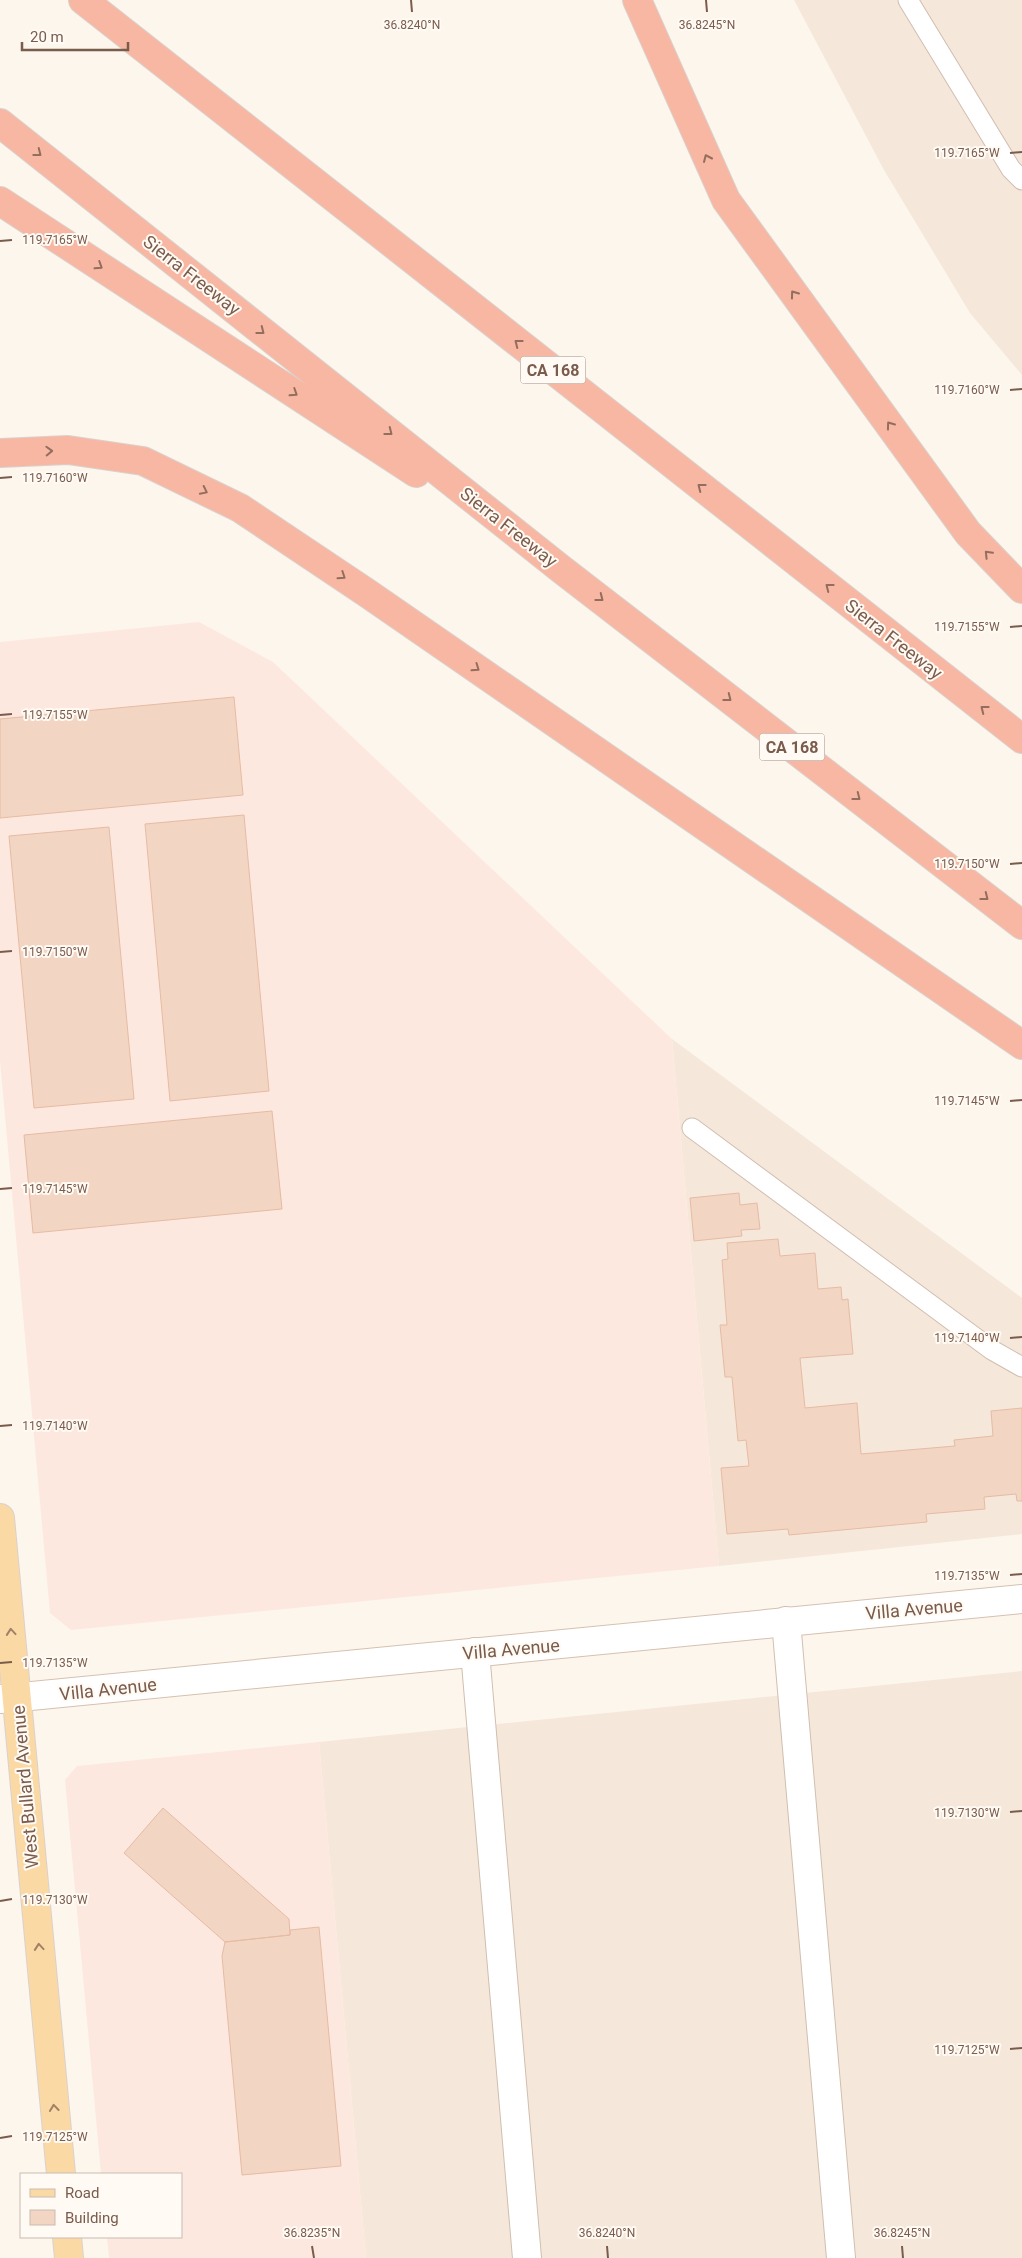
<svg xmlns="http://www.w3.org/2000/svg" width="1022" height="2258" viewBox="0 0 1022 2258" font-family="Roboto,sans-serif">
  <style>
    .residential { fill: #f5e8da }
    .commercial { fill: #fde8e0 }
    .building { fill: #f3d5c3; stroke: #e6bba3 }
    .lines { fill: none; stroke-linecap: round; stroke-linejoin: round }
    .lane-casing { stroke: #d1beb0; stroke-width: 21 }
    .street-casing { stroke: #d1beb0; stroke-width: 30 }
    .secondary-casing { stroke: #d6c0b0; stroke-width: 30 }
    .primary-casing { stroke: #dad1cd; stroke-width: 30 }
    .highway-casing { stroke: #dad1cd; stroke-width: 30 }
    .lane { stroke: #fff; stroke-width: 19 }
    .street { stroke: #fff; stroke-width: 28 }
    .secondary { stroke: #fff; stroke-width: 28 }
    .primary { stroke: #fbd9a5; stroke-width: 28 }
    .highway { stroke: #f7b7a3; stroke-width: 28 }
    .oneway { stroke: #936e5e }
    .oneway2 { stroke: #a18267 }
    .ticks { fill: none; stroke: #7a5c4d; stroke-width: 2 }
    .labels { text-anchor: middle; dominant-baseline: central; stroke-width: 4; stroke-linejoin: round; paint-order: stroke }
    .shield { fill: #fffaf3; stroke: #a28b7f; stroke-width: 1 }
    .shield-label { font-size: 16px; font-weight: bold; fill: #7a5c4d }
    .street-label { font-size: 18px; fill: #7a5c4d; stroke: #fffaf3 }
    .ticks-label { font-size: 12px; text-anchor: middle; fill: #7a5c4d; stroke: #fffaf3; stroke-width: 4; stroke-linejoin: round; paint-order: stroke }
  </style>
  <rect width="100%" height="100%" fill="#fdf6ec"/>
  <path class="residential" d="M794,0H1022V375L970,313L884,170Z
    M672,1039L1022,1298V1534L719,1566Z
    M1022,1671V2258H366L319,1742Z"/>
  <path class="commercial" d="M199,622L273,662L672,1039L719,1566L71,1630L50,1613L0,1061V642Z
    M319,1742L366,2258H109L107,2237H181V2174H101L65,1780L77,1766Z"/>
  <path class="building" d="M234,697L243,795L0,818V719Z
    M244,815L269,1091L170,1101L145,824Z
    M109,827L134,1099L34,1108L9,836Z
    M272,1111L282,1209L33,1233L24,1135Z
    M739,1193L740,1205L757,1203L760,1229L741,1230L742,1236L694,1241L690,1198Z
    M778,1239L780,1256L815,1253L818,1289L841,1287L842,1300L848,1299L853,1354L800,1358L805,1408L857,1403L861,1454L955,1446L954,1440L993,1436L991,1411L1022,1408V1501H1017L1016,1494L984,1497L985,1509L926,1514L927,1522L789,1535L788,1529L727,1534L721,1468L749,1466L746,1440L738,1441L732,1377H725L720,1325H727L722,1260L728,1259L727,1243Z
    M163,1808L289,1919L290,1935L225,1942L124,1853Z
    M319,1927L341,2166L242,2175L222,1956L225,1942L290,1935V1930Z"/>
  <g class="lines">
    <g class="lane-casing">
      <path id="lane" d="M908,0L1011,169L1022,180
        M692,1128L992,1350L1022,1367"/>
    </g>
    <g class="street-casing">
      <path id="street" d="M786,1621L841,2258
        M475,1652L527,2258"/>
    </g>
    <g class="secondary-casing">
      <path id="secondary" d="M0,1699L1022,1599"/>
    </g>
    <g class="primary-casing">
      <path id="primary" d="M0,1518L61,2174
        M67,2237L69,2258"/>
    </g>
    <g class="highway-casing">
      <path id="highway" d="M83,0L1022,739
        M637,0L726,200L968,533L1022,589
        M0,123L561,569L1022,925
        M0,201L416,473
        M0,453L68,450L143,461L240,508L367,593L1022,1045"/>
    </g>
    <use href="#lane" class="lane"/>
    <use href="#street" class="street"/>
    <use href="#secondary" class="secondary"/>
    <use href="#primary" class="primary"/>
    <use href="#highway" class="highway"/>
  </g>
  <defs><path id="oneway-chevron" d="M-2-3.5L2.5 0L-2 3.5" fill="none" stroke-width="1.6" stroke-linecap="round" stroke-linejoin="round" transform="scale(1.25)"/></defs>
  <g class="oneway">
    <use href="#oneway-chevron" transform="translate(38 153) rotate(38)"/>
    <use href="#oneway-chevron" transform="translate(707 158) rotate(-114)"/>
    <use href="#oneway-chevron" transform="translate(99 266) rotate(33)"/>
    <use href="#oneway-chevron" transform="translate(794 294) rotate(-126)"/>
    <use href="#oneway-chevron" transform="translate(261 331) rotate(38)"/>
    <use href="#oneway-chevron" transform="translate(518 343) rotate(-142)"/>
    <use href="#oneway-chevron" transform="translate(294 393) rotate(33)"/>
    <use href="#oneway-chevron" transform="translate(890 425) rotate(-126)"/>
    <use href="#oneway-chevron" transform="translate(389 432) rotate(38)"/>
    <use href="#oneway-chevron" transform="translate(49 451) rotate(-2)"/>
    <use href="#oneway-chevron" transform="translate(701 487) rotate(-142)"/>
    <use href="#oneway-chevron" transform="translate(204 491) rotate(26)"/>
    <use href="#oneway-chevron" transform="translate(988 554) rotate(-134)"/>
    <use href="#oneway-chevron" transform="translate(342 576) rotate(34)"/>
    <use href="#oneway-chevron" transform="translate(829 587) rotate(-142)"/>
    <use href="#oneway-chevron" transform="translate(600 598) rotate(38)"/>
    <use href="#oneway-chevron" transform="translate(476 668) rotate(35)"/>
    <use href="#oneway-chevron" transform="translate(728 698) rotate(38)"/>
    <use href="#oneway-chevron" transform="translate(984 709) rotate(-142)"/>
    <use href="#oneway-chevron" transform="translate(857 797) rotate(38)"/>
    <use href="#oneway-chevron" transform="translate(985 897) rotate(38)"/>
  </g>
  <g class="oneway2">
    <use href="#oneway-chevron" transform="translate(11 1632) rotate(-95)"/>
    <use href="#oneway-chevron" transform="translate(39 1947) rotate(-95)"/>
    <use href="#oneway-chevron" transform="translate(54 2108) rotate(-96)"/>
  </g>
  <path class="ticks" d="M411,0L412,12M706,0L707,12M1010,153L1022,152M0,241L12,240M1010,390L1022,389M0,478L12,477M1010,627L1022,626M0,715L12,714M1010,864L1022,863M0,952L12,951M1010,1101L1022,1100M0,1189L12,1188M1010,1338L1022,1337M0,1426L12,1425M1010,1575L1022,1574M0,1663L12,1662M1010,1812L1022,1811M0,1901L12,1899M1010,2049L1022,2048M0,2138L12,2136M312,2246L314,2258M607,2246L608,2258M902,2246L903,2258"/>
  <g class="labels">
    <g class="shield">
      <rect x="520.5" y="356.5" width="65" height="27" rx="4"/>
      <rect x="759.5" y="733.5" width="65" height="27" rx="4"/>
    </g>
    <g class="shield-label">
      <text x="553" y="370">CA 168</text>
      <text x="792" y="747">CA 168</text>
    </g>
    <g class="street-label">
      <text transform="translate(192 275) rotate(38)">Sierra Freeway</text>
      <text transform="translate(509 527) rotate(38)">Sierra Freeway</text>
      <text transform="translate(894 639) rotate(38)">Sierra Freeway</text>
      <text transform="translate(914 1609) rotate(-5)">Villa Avenue</text>
      <text transform="translate(511 1649) rotate(-5)">Villa Avenue</text>
      <text transform="translate(108 1689) rotate(-6)">Villa Avenue</text>
      <text transform="translate(25 1787) rotate(-95)">West Bullard Avenue</text>
    </g>
  </g>
  <g class="ticks-label">
    <text x="412" y="29">36.8240°N</text>
    <text x="707" y="29">36.8245°N</text>
    <text x="967" y="157">119.7165°W</text>
    <text x="55" y="244">119.7165°W</text>
    <text x="967" y="394">119.7160°W</text>
    <text x="55" y="482">119.7160°W</text>
    <text x="967" y="631">119.7155°W</text>
    <text x="55" y="719">119.7155°W</text>
    <text x="967" y="868">119.7150°W</text>
    <text x="55" y="956">119.7150°W</text>
    <text x="967" y="1105">119.7145°W</text>
    <text x="55" y="1193">119.7145°W</text>
    <text x="967" y="1342">119.7140°W</text>
    <text x="55" y="1430">119.7140°W</text>
    <text x="967" y="1580">119.7135°W</text>
    <text x="55" y="1667">119.7135°W</text>
    <text x="967" y="1817">119.7130°W</text>
    <text x="55" y="1904">119.7130°W</text>
    <text x="967" y="2054">119.7125°W</text>
    <text x="55" y="2141">119.7125°W</text>
    <text x="312" y="2237">36.8235°N</text>
    <text x="607" y="2237">36.8240°N</text>
    <text x="902" y="2237">36.8245°N</text>
  </g>
  <rect x="20" y="2173" width="162" height="65" fill="#fffaf3" stroke="#cabbb1"/>
  <rect x="30" y="2189" width="25" height="8" fill="#fbd9a5" stroke="#cabbb1"/>
  <text x="65" y="2198" font-size="15" fill="#7a5c4d">Road</text>
  <rect x="30" y="2210" width="25" height="15" fill="#f3d5c3" stroke="#cabbb1"/>
  <text x="65" y="2223" font-size="15" fill="#7a5c4d">Building</text>
  <path d="M22 42v8h106v-8" fill="none" stroke="#7a5c4d" stroke-width="2.5"/>
  <text x="30" y="42" font-size="15" fill="#7a5c4d" stroke="#fffaf3" stroke-width="4" paint-order="stroke">20 m</text>
</svg>
